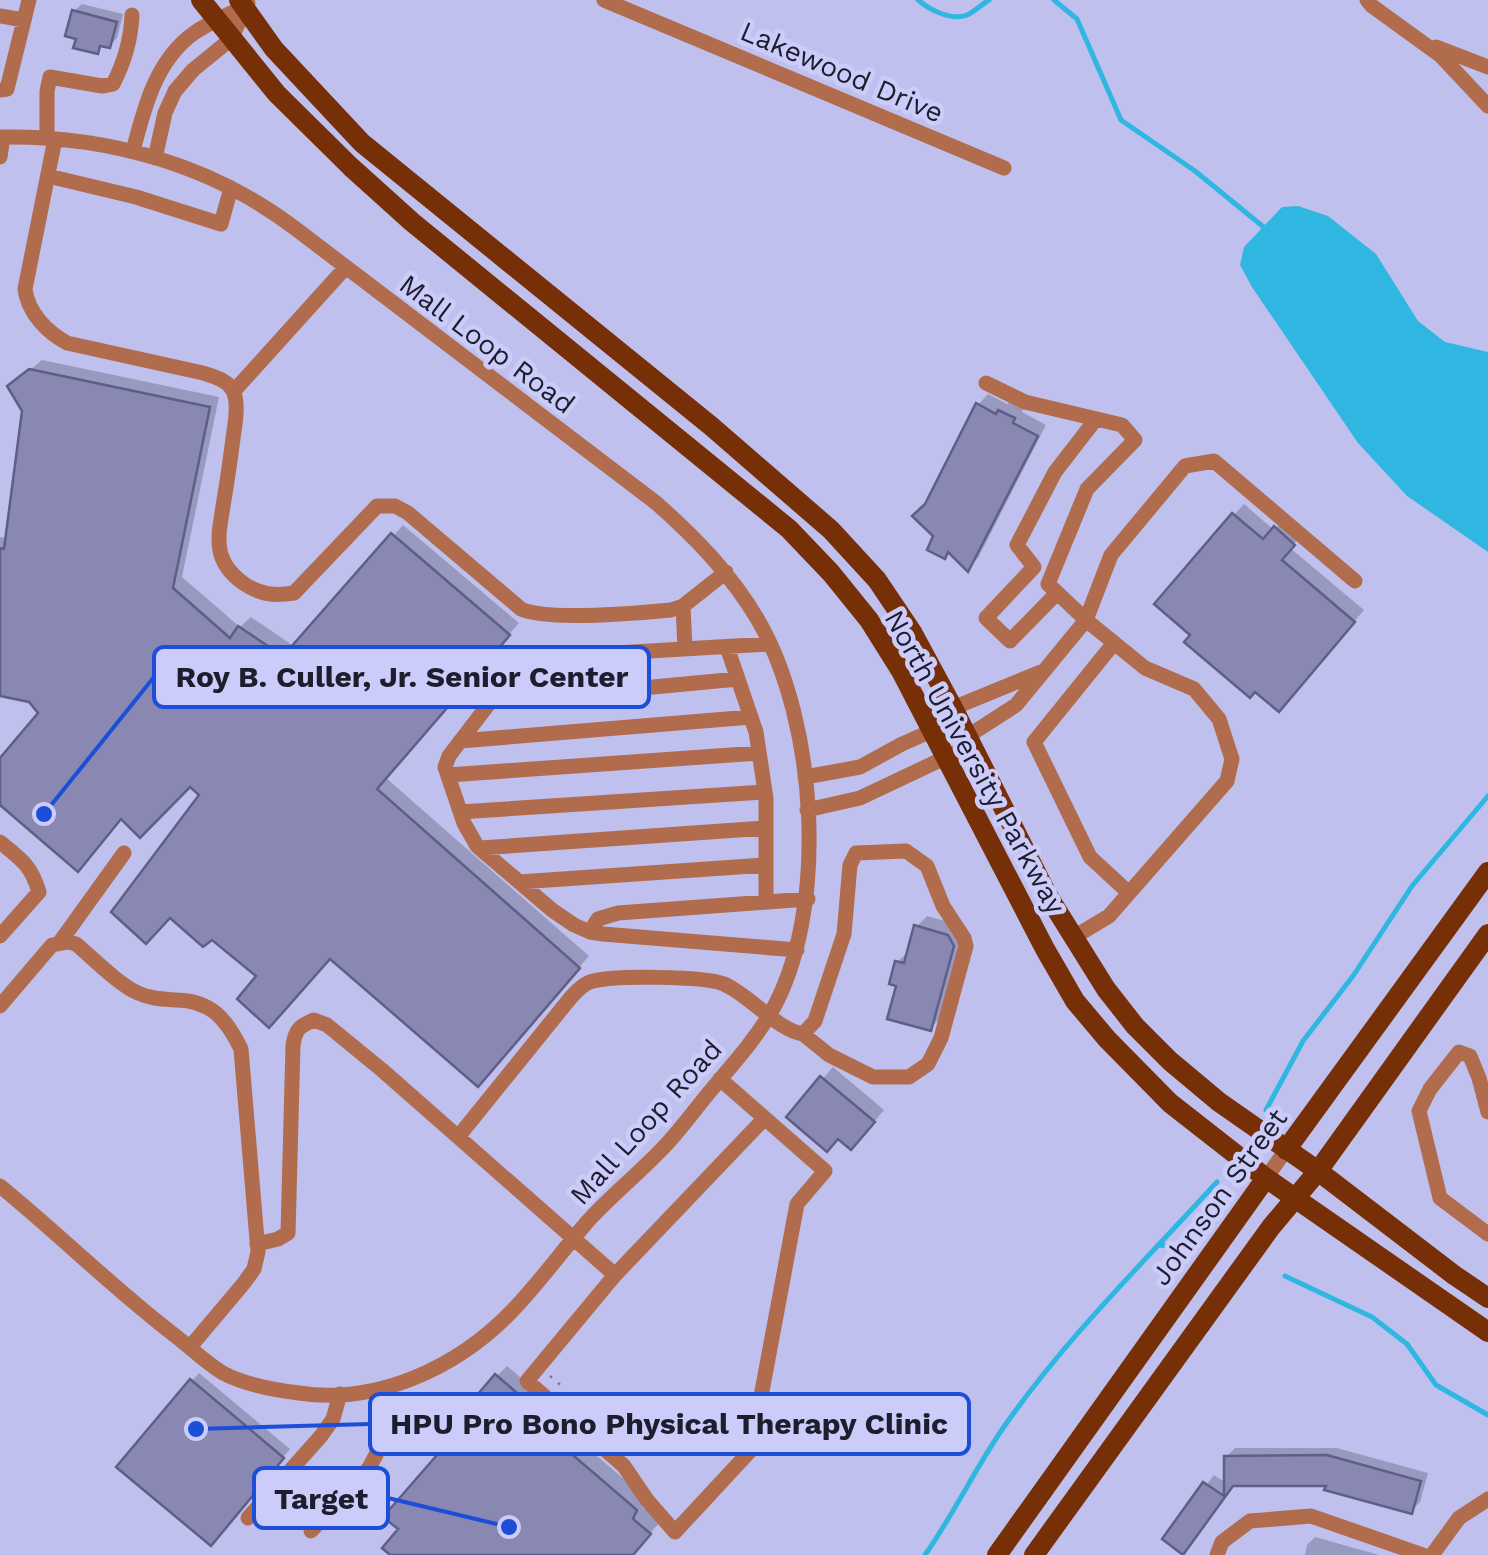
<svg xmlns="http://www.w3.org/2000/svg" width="1488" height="1555" viewBox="0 0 1488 1555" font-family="'Work Sans',sans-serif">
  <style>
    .water { fill: #2fb6e1 }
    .shadow { fill: #0003 }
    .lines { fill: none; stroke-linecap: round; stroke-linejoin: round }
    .stream { stroke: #2fb6e1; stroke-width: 5 }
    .building { fill: #8888b3; stroke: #5e5e86; stroke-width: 2.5 }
    .path { stroke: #767798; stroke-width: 2.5; stroke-dasharray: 2.5 8; stroke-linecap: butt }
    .minor { stroke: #b06c4d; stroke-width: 15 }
    .major { stroke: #762f06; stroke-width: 20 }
    .labels { text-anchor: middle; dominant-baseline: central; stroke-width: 9; stroke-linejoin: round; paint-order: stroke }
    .street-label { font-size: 28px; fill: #1d1d2e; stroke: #ccccfb }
    .leader { fill: none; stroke: #1d4ed8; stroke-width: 4 }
    .callout-dot { fill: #1d4ed8; stroke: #ccccfb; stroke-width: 4 }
    .callout { fill: #ccccfb; stroke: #1d4ed8; stroke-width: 4 }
    .callout-label { font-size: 30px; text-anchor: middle; font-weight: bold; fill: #1d1d2e }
  </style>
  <rect width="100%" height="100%" fill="#bfc0ee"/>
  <path class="water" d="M1298,206L1328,216L1376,254L1418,321L1445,342L1488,352V552L1407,496L1358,443L1252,287L1240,265L1244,247L1282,207Z"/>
  <path class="shadow" d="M82,4L123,14L117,38L109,46L104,44L97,51L79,37L74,11Z
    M42,360L219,397L182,577L240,627L251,617L295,647L403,525L519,623L385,777L589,956L488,1073L330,956L260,976L202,794L190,784L122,817L0,801V762L42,713L30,700L0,694V537L8,538L24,410L10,386Z
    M988,394L1007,404L1011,401L1024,407L1022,412L1046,425L978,558L968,568L950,550L945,556L927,505L978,405Z
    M1244,504L1274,530L1286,518L1303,533L1290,548L1364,610L1289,698L1194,634L1234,515Z
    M927,916L959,925L963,931L941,1017L931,1028L899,984L897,962L908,952L916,927Z
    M833,1067L884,1110L862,1136H839L789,1117Z
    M507,1366L547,1400L541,1408L646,1498L642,1507L660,1522L631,1555H394L401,1529L497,1376Z
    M199,1373L290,1449L218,1535L192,1381Z
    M1235,1448H1337L1428,1473L1420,1502L1411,1511L1329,1483H1235L1192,1543L1165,1539L1214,1475L1226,1483V1457Z
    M1315,1537L1379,1555H1305L1307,1545Z"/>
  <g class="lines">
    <path class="stream" d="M918,0C930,10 951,21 967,15C974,12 982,4 989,0
      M1054,0L1077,19L1121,120L1195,171L1266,229
      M1266,1110L1303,1041L1353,976L1412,886L1488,796
      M1158,1245L1195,1249
      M1285,1276L1372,1317L1407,1344L1436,1385L1488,1415
      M925,1555C953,1515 974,1471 1001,1431C1064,1340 1143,1263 1217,1182"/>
  </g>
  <path class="building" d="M72,10L117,22L110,48L100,46L98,54L73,48L76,39L65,36Z
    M29,369L210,407L173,588L230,638L238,626L283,656L391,533L510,635L377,789L580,968L478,1087L330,959L269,1028L237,999L256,976L212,940L203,947L170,918L146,944L111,912L199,795L190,787L140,838L121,819L78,872L0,805V758L38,713L29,702L0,696V548L4,549L22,411L7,386Z
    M976,403L996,414L998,410L1015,418L1013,423L1038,436L968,572L948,552L945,559L927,550L933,536L912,516L925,504Z
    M1232,513L1263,539L1274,526L1295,545L1282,560L1355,622L1279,712L1255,692L1250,698L1184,642L1190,635L1154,604Z
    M914,925L948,935L954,946L931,1031L887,1019L896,986L889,984L895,961L904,963Z
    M820,1076L875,1122L851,1150L838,1139L827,1152L786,1117Z
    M495,1374L539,1412L532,1420L637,1510L633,1519L651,1534L633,1555H390L382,1548L398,1529L383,1517L470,1417L465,1409Z
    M190,1379L284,1458L211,1546L116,1467Z
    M1327,1455L1421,1481L1412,1514L1324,1490L1326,1486H1233L1183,1555L1162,1539L1203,1482L1224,1496V1456Z"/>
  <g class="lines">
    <path class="path" d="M550,1376L564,1388"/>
    <path class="minor" d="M604,0L1004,168
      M1367,0L1372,6L1441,56L1488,106
      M0,16L24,20
      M1436,47L1488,67
      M0,90L7,89L29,0
      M0,137C106,135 211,164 296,229L655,502C695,537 731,574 758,620C817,721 830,912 770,1014C754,1041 732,1065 712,1089C695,1109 680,1131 661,1150C638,1174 611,1196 588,1221C562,1251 539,1283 512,1311C458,1367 378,1405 299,1393C275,1390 245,1385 223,1373C206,1363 189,1346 173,1334C113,1288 59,1234 0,1186
      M47,138V91L50,77L102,86L113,84C124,63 131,38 132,15
      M55,139L25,289C28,313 47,332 67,343L203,373C215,377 229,380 234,393C238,404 236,419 234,431C231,454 228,477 224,500C219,534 210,559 243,583C260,595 275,596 294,593L377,506H395L408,513L521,609C547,621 639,613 671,610L683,606L726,572
      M133,151C144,108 156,60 194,33C210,22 227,15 244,7
      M0,157L3,137
      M155,158L165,113L175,91L193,70L231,39L248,3
      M48,176L136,197L221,224L231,188
      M986,383L1025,402L1122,425L1135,440L1087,489L1048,584L1086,620L1111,555L1185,466L1214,461L1355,581
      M234,391L346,267
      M1057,593L1010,641L986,618L1034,567L1017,545L1055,472L1096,419
      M683,606L685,649
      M1114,643L1034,742L1090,857L1129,893
      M770,644L616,653L525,662L504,684L449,756L445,767L464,823L477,846L552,910L574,925L590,932L603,934L797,950
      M727,647L756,732L766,798V902
      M500,689L526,699L738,679
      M953,708L1041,672
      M968,736L1016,705L1086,620L1145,668L1194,689L1219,719L1232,759L1227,781L1109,916L1074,937
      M460,741L751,717
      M448,775L759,753
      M805,777L860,767L902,744L959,719
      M807,810L860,798L972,745
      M460,812L765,792
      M0,842C21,859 31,865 39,892L0,936
      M480,848L766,828
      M519,882L766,865
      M590,932L598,919L618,913L808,899
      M60,942L124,853
      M0,1006L52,945L68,942L76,944C94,959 118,984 138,993C151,999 163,999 177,1000C212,1001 227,1020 241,1049L258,1252L254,1269L244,1283L190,1347
      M1488,1112L1479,1078L1470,1056L1459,1052L1430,1089L1419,1111L1440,1198L1488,1234
      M458,1137L572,996C578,990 582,985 590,982C610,975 705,976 724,984C751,996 777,1030 803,1034L815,1021L844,934L850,865L856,853L906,851L927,866L943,906L964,938L966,946L941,1038L928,1064L909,1077H873L829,1055L803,1034
      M1266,1178L1286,1150
      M257,1244L278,1239L288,1233L293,1046C295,1030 299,1026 314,1020L327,1025L382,1070L615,1275L527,1381L624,1466L647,1500L675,1532L751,1450L797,1204L825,1171L720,1079
      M615,1275L764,1119
      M248,1518L321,1436L333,1419L340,1394
      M311,1531L369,1468L379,1449L393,1386
      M1217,1555L1222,1542L1250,1521L1311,1516L1423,1555
      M1432,1555L1459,1518L1488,1499"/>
    <path class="major" d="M201,0L277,94L351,167L412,222L789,529L831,573L869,620L901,671L1045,949L1075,1001L1107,1039L1170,1103L1266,1178L1488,1332
      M239,0L274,49L362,143L711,426L831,530L877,580L912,632L953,708L1048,896L1106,989L1135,1026L1170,1061L1219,1102L1318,1171L1454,1275L1488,1298
      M1286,1150L1488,872
      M997,1555L1266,1178
      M1034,1555L1271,1227L1318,1171L1488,934"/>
  </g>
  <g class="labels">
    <g class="street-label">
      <text transform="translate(842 72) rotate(23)">Lakewood Drive</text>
      <text transform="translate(487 344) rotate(37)">Mall Loop Road</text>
      <text transform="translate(975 762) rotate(61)">North University Parkway</text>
      <text transform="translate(646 1122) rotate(-48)">Mall Loop Road</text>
      <text transform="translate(1219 1197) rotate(-54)">Johnson Street</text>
    </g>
  </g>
  <path class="leader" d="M44 814L154 677M196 1429L370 1424M509 1527L388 1498"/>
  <g class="callout-dot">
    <circle cx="44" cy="814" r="10"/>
    <circle cx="196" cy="1429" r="10"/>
    <circle cx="509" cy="1527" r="10"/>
  </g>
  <g class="callout">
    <rect x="154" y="647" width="495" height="60" rx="10"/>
    <rect x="370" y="1394" width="599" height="60" rx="10"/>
    <rect x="254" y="1468" width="134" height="60" rx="10"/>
  </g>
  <g class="callout-label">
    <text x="402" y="687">Roy B. Culler, Jr. Senior Center</text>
    <text x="669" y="1434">HPU Pro Bono Physical Therapy Clinic</text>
    <text x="321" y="1509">Target</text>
  </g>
</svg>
